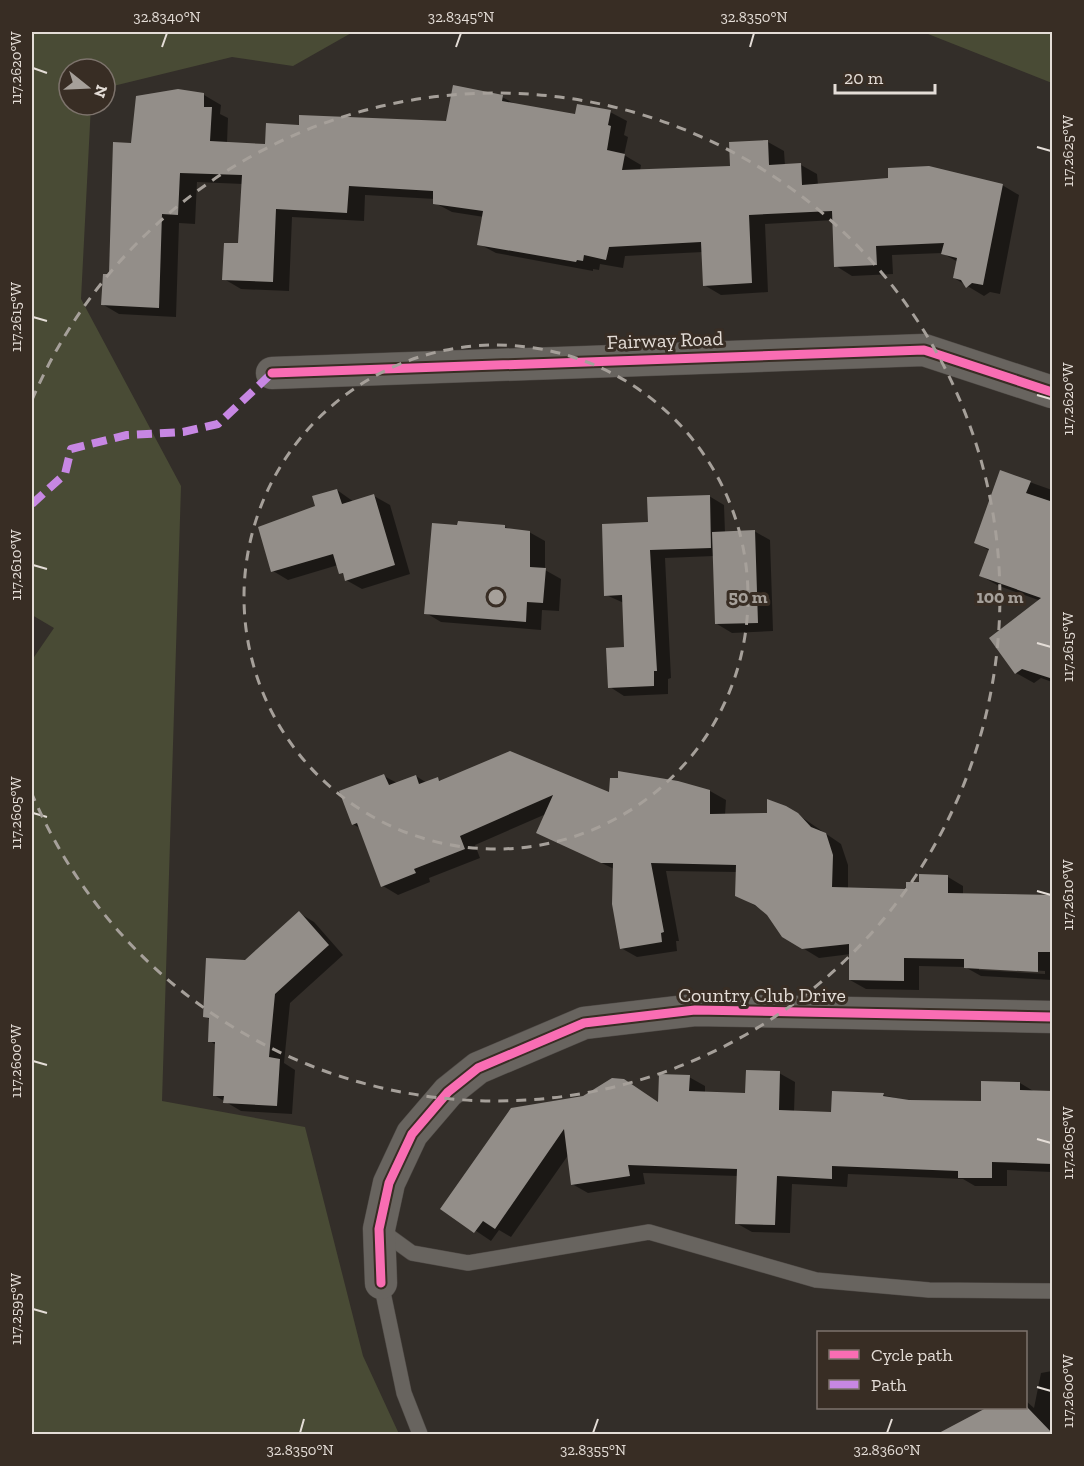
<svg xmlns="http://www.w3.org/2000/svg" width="1084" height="1466" viewBox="0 0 1084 1466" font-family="'Zilla Slab',serif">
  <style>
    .green { fill: #494b35 }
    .shadow { fill: #0007; fill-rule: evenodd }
    .building { fill: #938e89 }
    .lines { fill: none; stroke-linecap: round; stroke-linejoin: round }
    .service-casing { stroke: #4f4a46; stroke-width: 16 }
    .minor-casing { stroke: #4f4a46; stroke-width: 33 }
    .service { stroke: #68645f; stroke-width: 15 }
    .minor { stroke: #68645f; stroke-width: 32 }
    .quiet { stroke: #c787e3; stroke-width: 8; stroke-dasharray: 15 8; stroke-linecap: butt }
    .cycleway-casing { stroke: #382d24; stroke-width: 13 }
    .cycleway { stroke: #f96db3; stroke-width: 9 }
    .ticks { fill: none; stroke: #e4ddd7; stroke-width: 2 }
    .ring { fill: none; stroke: #a6a09a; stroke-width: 3; stroke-dasharray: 10 8 }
    .labels { text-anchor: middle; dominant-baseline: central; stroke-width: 6; stroke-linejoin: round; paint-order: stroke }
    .street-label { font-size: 20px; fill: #e4ddd7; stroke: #382d24 }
    .centre { fill: #a6a09a; stroke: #382d24; stroke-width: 3 }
    .ring-label { font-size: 18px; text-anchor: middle; font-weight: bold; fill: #a6a09a; stroke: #382d24; stroke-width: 6; stroke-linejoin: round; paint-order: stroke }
    .neatline { fill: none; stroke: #e4ddd7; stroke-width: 2 }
    .ticks-label { font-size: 15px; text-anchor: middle; fill: #e4ddd7 }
  </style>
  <rect width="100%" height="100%" fill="#332e29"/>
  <path class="green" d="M32,32H353L293,66L232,57L105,88V69H69V105H91L81,299L181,486L162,1101L305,1127L363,1356L399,1434H32V660L54,628L32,615Z
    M923,32H1052V83Z"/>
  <path class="shadow" d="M204,95L221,105L220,114L228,118L227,143L267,145L300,126L447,123L502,97L517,105L577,116L610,112L627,121L624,135L628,137L624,155L641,165L640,171L732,167L768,142L784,151L785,166L801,165L817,174L818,185H1002L1019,195L1000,294L990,292L984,296L954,278L958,262L942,253L892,255L893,274L852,276L836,266L834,220L765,224L768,292L721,295L704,285L703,252L625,256L623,268L600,264L599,270L593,269V271L496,253L479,244L484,217L452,212L435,203V199L365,195L364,221L292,217L289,291L241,289L224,279L239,245L243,184L197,182L195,224L179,223L176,317L119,314L102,304L110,276L133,145Z
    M1001,472L1052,490V682L1041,678L1034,683L1016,673L1041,601L999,586L981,576L990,551L976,543Z
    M337,490L354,502L374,496L390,505L410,574L362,589L346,580L338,565L288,580L273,571L317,507Z
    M709,496L724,505L725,533L754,531L770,540L773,631L732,633L717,624L714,556L665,558L671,678L668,679V694L624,696L610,687L626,649L624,603L606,595L650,524Z
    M505,527L512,530L529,532L545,541V570L561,579L559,611L542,610L541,630L441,622L426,613Z
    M384,776L397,783L416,776L427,783L437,779L443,782L611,795L710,791L726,800L725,815L797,814L841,844L848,865V889L907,890L948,877L963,886V895L1052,897V980L981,976L965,967L919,966V990L866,989L850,980L851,954L819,958L783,936L769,914L737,895V872L666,871L679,941H676L677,951L637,957L621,948L614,869L538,832L546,814L475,845L480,858L429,878L430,882L398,895L383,886L361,829L353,824ZM979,967L1045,971V974L979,970Z
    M299,913L314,922L343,955L290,1003L284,1063L295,1070L292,1114L241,1111L214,1095L216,1045L210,1041V1020L205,1016L245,961Z
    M779,1073L795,1082L794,1112L832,1113L883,1095L908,1101L982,1103L1020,1083L1035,1092H1052V1172L1007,1170V1186H975L963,1179L848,1174L847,1187L792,1184L790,1233L752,1232L736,1223L738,1176L643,1173L645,1184L588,1193L572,1184L569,1154L511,1237L499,1230L491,1241L442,1208L512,1110L659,1103L689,1077L705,1086V1093L746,1095Z
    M1052,1371V1434H963L968,1429L1026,1408V1401L1034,1408L1041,1373Z"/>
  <path class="building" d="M453,85L503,95L502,101L575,114L577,104L611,110L608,125L611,126L607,150L625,154L622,170L730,166L729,142L768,140L769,165L801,163L802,185L888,178V168L929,166L1003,184L983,285L972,283L966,288L961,280L953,278L957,258L941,254L944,243L876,246L877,265L834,267L832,211L749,215L752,283L703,286L701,242L609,247L606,260L584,255L583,261L577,260L576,262L477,245L483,211L433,204V191L349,186L347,213L276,209L273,282L222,280L224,243H238L242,175L180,173L178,215L162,214L159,308L101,305L103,274H109L113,142L131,143L136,96L178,89L204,93V107H212L210,141L265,144L266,123L299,125V115L446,121Z
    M1000,470L1031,481L1026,493L1053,502V679L1022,669L1015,674L989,638L1041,598L979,576L989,549L974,543Z
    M337,489L342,504L374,494L395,565L345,581L343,573L339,574L333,554L271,572L258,527L315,506L312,496Z
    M710,495L711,548L650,550L657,671H654V686L608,688L606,648L624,647L622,595L604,596L602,524L648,522L647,497Z
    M458,521L505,525V528L530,531V567L546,568L543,603L527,602L526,622L424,614L432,523L457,525Z
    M755,530L758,623L715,624L712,532Z
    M510,751L609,792L610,778H618V771L678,781L710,790V814L767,813V799L786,806L798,813L811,827L826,833L833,855L832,887L906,889V882H919V874L948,875V893L1053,895V952H1038V972L964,968V959L904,958V981L849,980V944L802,949L782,937L767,915L755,905L735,896L736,865L651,863L664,932L661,933L662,942L620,949L612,904L613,863H601L536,833L553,795L460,836L465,849L414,869L416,873L381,887L357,823L352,825L339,791L384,774L389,785L416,775L419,784L438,777L439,781Z
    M299,911L329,945L275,994L269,1057L280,1059L277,1106L223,1103L224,1096H213L215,1042H208L209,1018L203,1017L206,958L245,960Z
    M746,1070L780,1071L779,1110L831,1112L832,1091L884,1093L883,1096L909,1100L981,1101V1081L1020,1082V1090L1053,1091V1164L992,1162V1178H958V1171L832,1166V1179L777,1176L775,1225L735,1224L737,1169L628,1165L630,1176L571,1185L564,1129L495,1229L483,1221L474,1233L440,1209L511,1108L583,1096L612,1078L624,1079L658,1102L659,1074L690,1075L689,1091L745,1093Z
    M988,1407H1027L1053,1434H937Z"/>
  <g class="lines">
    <g class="service-casing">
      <path id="service" d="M379,1229L412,1253L468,1263L649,1232L816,1280L929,1290L1052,1291
        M381,1283L404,1393L420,1434"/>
    </g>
    <g class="minor-casing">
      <path id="minor" d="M272,373L924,350L1052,392
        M381,1283L379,1229L389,1183L412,1134L448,1092L478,1068L584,1023L695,1010L1052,1017"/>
    </g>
    <use href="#service" class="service"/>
    <use href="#minor" class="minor"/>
    <path class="quiet" d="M32,504L65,474L71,449L127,435L183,432L218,424L272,373"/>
    <g class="cycleway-casing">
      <path id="cycleway" d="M272,373L924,350L1052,392
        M381,1283L379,1229L389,1183L412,1134L448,1092L478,1068L584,1023L695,1010L1052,1017"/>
    </g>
    <use href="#cycleway" class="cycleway"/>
  </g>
  <path class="ticks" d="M162,47L167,33M456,47L461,33M750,47L754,33M33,68L47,73M1037,147L1051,151M33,317L47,321M1037,395L1051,399M33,565L47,569M1037,643L1051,647M33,813L47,817M1037,891L1051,895M33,1061L47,1065M1037,1139L1051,1143M33,1309L47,1313M1037,1387L1051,1391M300,1433L304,1419M593,1433L598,1419M887,1433L892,1419"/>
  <g class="ring">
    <circle cx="496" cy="597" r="252"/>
    <path d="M32 400A504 504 0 1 1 32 794"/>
  </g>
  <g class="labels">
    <g class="street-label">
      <text transform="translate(665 340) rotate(-2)">Fairway Road</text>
      <text x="762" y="995">Country Club Drive</text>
    </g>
  </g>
  <circle cx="496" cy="597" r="9" class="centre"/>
  <g class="ring-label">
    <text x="748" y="603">50 m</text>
    <text x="1000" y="603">100 m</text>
  </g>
  <rect width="1084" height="1466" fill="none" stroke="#382d24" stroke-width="66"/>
  <rect x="817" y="1331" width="210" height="78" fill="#382d24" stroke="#7d736c" stroke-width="1.5"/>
  <rect x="829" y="1350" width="30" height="9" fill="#f96db3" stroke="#7d736c" stroke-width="1.5"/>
  <text x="871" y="1361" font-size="18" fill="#e4ddd7">Cycle path</text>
  <rect x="829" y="1380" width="30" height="9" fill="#c787e3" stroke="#7d736c" stroke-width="1.5"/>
  <text x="871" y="1391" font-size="18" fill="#e4ddd7">Path</text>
  <g transform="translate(87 87) rotate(108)"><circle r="28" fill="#382d24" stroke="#7d736c" stroke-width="1.5"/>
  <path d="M0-4.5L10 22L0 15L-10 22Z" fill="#a6a09a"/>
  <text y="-9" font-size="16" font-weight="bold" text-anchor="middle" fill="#e4ddd7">N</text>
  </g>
  <path d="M835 84v9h100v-9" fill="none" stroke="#e4ddd7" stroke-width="3"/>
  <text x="844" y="84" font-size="18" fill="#e4ddd7" stroke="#382d24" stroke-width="4.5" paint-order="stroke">20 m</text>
  <rect x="33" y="33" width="1018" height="1400" class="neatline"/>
  <g class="ticks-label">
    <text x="167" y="22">32.8340°N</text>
    <text x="461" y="22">32.8345°N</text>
    <text x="754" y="22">32.8350°N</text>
    <text transform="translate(16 68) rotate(-90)" y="5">117.2620°W</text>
    <text transform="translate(1068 151) rotate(-90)" y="5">117.2625°W</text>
    <text transform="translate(16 317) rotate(-90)" y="5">117.2615°W</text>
    <text transform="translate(1068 399) rotate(-90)" y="5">117.2620°W</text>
    <text transform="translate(16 565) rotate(-90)" y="5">117.2610°W</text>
    <text transform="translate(1068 647) rotate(-90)" y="5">117.2615°W</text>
    <text transform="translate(16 813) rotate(-90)" y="5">117.2605°W</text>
    <text transform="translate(1068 895) rotate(-90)" y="5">117.2610°W</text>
    <text transform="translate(16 1061) rotate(-90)" y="5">117.2600°W</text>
    <text transform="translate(1068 1143) rotate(-90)" y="5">117.2605°W</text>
    <text transform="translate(16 1309) rotate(-90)" y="5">117.2595°W</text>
    <text transform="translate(1068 1391) rotate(-90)" y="5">117.2600°W</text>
    <text x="300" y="1455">32.8350°N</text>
    <text x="593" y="1455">32.8355°N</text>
    <text x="887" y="1455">32.8360°N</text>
  </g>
</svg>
